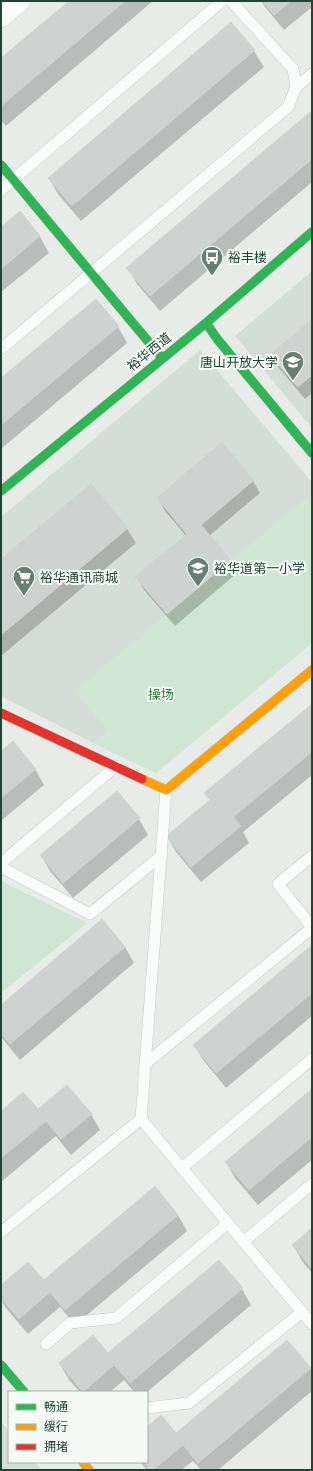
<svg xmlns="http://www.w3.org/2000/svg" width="313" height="1471" viewBox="0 0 313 1471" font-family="'DM Sans','Noto Sans SC',sans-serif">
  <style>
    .built { fill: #d4ded8 }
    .green { fill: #cfe6d2 }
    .shadow { fill: #0003 }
    .building { fill: #cdd3d0; stroke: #cfd5d2 }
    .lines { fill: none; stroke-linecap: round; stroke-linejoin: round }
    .lane-casing { stroke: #c4c9c6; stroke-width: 12 }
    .street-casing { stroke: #c4c9c6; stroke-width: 23 }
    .fast-casing { stroke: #c0c8c4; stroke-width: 10 }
    .slow-casing { stroke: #c0c8c4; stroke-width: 10 }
    .jam-casing { stroke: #c0c8c4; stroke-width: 10 }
    .lane { stroke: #fbfcfc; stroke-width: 11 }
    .street { stroke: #fbfcfc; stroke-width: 22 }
    .fast { stroke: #30b455; stroke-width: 9 }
    .slow { stroke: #ff9f0a; stroke-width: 9 }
    .jam { stroke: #e5322d; stroke-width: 9 }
    .labels { text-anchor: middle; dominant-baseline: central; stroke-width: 4; stroke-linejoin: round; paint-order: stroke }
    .poi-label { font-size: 13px; fill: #214234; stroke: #f5fbf7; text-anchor: start }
    .street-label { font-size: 13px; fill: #214234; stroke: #f5fbf7 }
    .park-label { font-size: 13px; fill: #287d3b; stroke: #f5fbf7 }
  </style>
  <rect width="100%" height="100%" fill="#e7ece9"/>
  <path class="built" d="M312,271V428L235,336Z
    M200,350L312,482V643L156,773L93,743L1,696V517Z
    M1,1422L9,1431V1462H35L42,1470H1Z"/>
  <path class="green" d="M306,499L312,506V643L156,773L93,743L108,730L75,691Z
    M1,881L87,923L1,993Z"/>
  <path class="shadow" d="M70,1H153L6,126L1,120V60Z
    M261,1H312V7L284,30L265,7Z
    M231,23L254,51L264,67L81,221L58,194L49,178Z
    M312,116V182L160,311L137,284L128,268Z
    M20,213L40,237L49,253L1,292V228Z
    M312,320V393L305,399L278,367L271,355Z
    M118,327L127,343L1,449V380Z
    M222,444L253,481L260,493L209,536L230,561L237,573L175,626L144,590L137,578L186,536L165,511L158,498Z
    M91,485L127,529L136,543L1,656V560Z
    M312,705V775L243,832L249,843L201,882L176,852L167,836L210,801L205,793Z
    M1,752L35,769L44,785L1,821Z
    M117,792L139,819L148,835L73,898L50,871L41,855Z
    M102,921L125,947L134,963L20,1060L1,1037V1006Z
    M312,947V1016L226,1088L204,1061L194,1045Z
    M312,1090V1160L258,1205L235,1178L226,1162Z
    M38,1111L91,1114L100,1130L71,1155L56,1136L1,1182V1112Z
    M178,1215L187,1231L75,1325L60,1307L28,1334L5,1307L1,1299V1286L43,1281Z
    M312,1230V1273L302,1261L293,1245Z
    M242,1289L251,1305L147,1392H134L124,1380L110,1392H80L69,1380L60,1364L108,1355Z
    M287,1341L312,1371V1391L218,1470H201L193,1461L181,1470H147L140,1462H147V1428L176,1435Z"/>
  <path class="building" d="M69,1H125L1,106V58Z
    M262,1H291L274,15Z
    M231,22L255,50L72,206L48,178Z
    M310,112L312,115V159L150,296L126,268Z
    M20,211L40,236L1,269V227Z
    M96,299L119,326L1,425V378Z
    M312,319V375L298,387L270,355Z
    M222,442L254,480L201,525L231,560L167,614L135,577L187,534L157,498Z
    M91,484L128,528L1,635V559Z
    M312,704V752L233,817L241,826L191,867L166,836L210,800L204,793Z
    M13,741L36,769L1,798V751Z
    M117,791L140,818L63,883L40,855Z
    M102,919L125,947L10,1044L1,1034V1005Z
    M312,945V993L216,1073L193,1045Z
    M67,1085L92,1114L61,1139L46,1121L1,1158V1111L23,1092L38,1109Z
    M312,1089V1137L249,1190L225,1162Z
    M155,1186L178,1215L65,1310L50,1292L19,1319L1,1298V1285L28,1262L44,1280Z
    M312,1228V1269L292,1245Z
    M219,1260L243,1288L130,1383L114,1365L83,1392L59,1363L93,1335L108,1353Z
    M287,1340L311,1368L198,1463L183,1445L153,1470H150L143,1462H147V1427L161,1415L176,1433Z"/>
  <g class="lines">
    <g class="lane-casing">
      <path id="lane" d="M296,87L312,74
        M1,190L222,1
        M1,349L288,107L296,87L293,69L231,1
        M166,790L141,1119L312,1324
        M312,856L278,884L312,927
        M1,863L116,766
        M1,867L90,914L162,855
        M145,1064L312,928
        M182,1168L312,1059
        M1,1232L141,1119
        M243,1242L312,1184
        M46,1344L70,1323L116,1318L228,1223
        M147,1408L189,1403L302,1312"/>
    </g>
    <g class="street-casing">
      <path id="street" d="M1,16L19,1"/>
    </g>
    <g class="fast-casing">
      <path id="fast" d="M1,165L162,358
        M206,323L218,340L312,453
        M1,491L206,323L312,232
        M1,1365L24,1392"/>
    </g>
    <g class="slow-casing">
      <path id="slow" d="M142,779L166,790L312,670
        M83,1462L89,1470"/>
    </g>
    <g class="jam-casing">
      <path id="jam" d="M1,713L142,779"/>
    </g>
    <use href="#lane" class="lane"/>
    <use href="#street" class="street"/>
    <use href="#fast" class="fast"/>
    <use href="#slow" class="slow"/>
    <use href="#jam" class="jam"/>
  </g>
  <defs>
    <g id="bus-pin" transform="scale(1.15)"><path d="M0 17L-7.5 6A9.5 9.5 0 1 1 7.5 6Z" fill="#667e73" stroke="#f5fbf7"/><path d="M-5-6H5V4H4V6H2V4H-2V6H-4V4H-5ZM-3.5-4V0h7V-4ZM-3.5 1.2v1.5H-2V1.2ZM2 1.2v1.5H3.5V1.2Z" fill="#fff"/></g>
    <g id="university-pin" transform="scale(1.15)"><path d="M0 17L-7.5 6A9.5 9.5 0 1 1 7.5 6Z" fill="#667e73" stroke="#f5fbf7"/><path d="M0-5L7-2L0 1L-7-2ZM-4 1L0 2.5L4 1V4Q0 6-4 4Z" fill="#fff"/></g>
    <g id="school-pin" transform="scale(1.15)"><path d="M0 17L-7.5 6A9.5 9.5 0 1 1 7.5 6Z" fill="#667e73" stroke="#f5fbf7"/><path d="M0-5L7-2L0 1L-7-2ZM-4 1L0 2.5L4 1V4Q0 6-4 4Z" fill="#fff"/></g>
    <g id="supermarket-pin" transform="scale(1.15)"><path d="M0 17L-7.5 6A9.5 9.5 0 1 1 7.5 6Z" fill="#667e73" stroke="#f5fbf7"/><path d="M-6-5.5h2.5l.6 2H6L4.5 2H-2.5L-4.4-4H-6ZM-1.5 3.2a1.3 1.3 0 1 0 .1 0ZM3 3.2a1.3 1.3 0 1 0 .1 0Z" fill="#fff"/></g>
  </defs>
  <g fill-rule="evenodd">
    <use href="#bus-pin" x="212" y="257"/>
    <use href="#university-pin" x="293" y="362"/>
    <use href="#school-pin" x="198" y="568"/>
    <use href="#supermarket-pin" x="24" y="577"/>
  </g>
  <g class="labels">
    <g class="poi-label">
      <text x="228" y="257">裕丰楼</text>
      <text x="278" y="362" text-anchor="end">唐山开放大学</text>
      <text x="214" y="568">裕华道第一小学</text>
      <text x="40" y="577">裕华通讯商城</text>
    </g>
    <g class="street-label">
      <text transform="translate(149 352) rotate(-39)">裕华西道</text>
    </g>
    <g class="park-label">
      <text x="161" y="694">操场</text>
    </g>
  </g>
  <rect width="313" height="1471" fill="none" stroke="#214234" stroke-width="4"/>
  <rect x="8" y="1391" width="140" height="72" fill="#f5fbf7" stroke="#a0b1a9"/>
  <rect x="16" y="1404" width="20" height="6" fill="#30b455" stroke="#a0b1a9"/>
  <text x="44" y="1411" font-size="12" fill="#214234">畅通</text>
  <rect x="16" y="1424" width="20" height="6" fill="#ff9f0a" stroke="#a0b1a9"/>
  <text x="44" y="1431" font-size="12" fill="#214234">缓行</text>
  <rect x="16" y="1444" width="20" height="6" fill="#e5322d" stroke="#a0b1a9"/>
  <text x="44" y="1451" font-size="12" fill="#214234">拥堵</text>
</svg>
